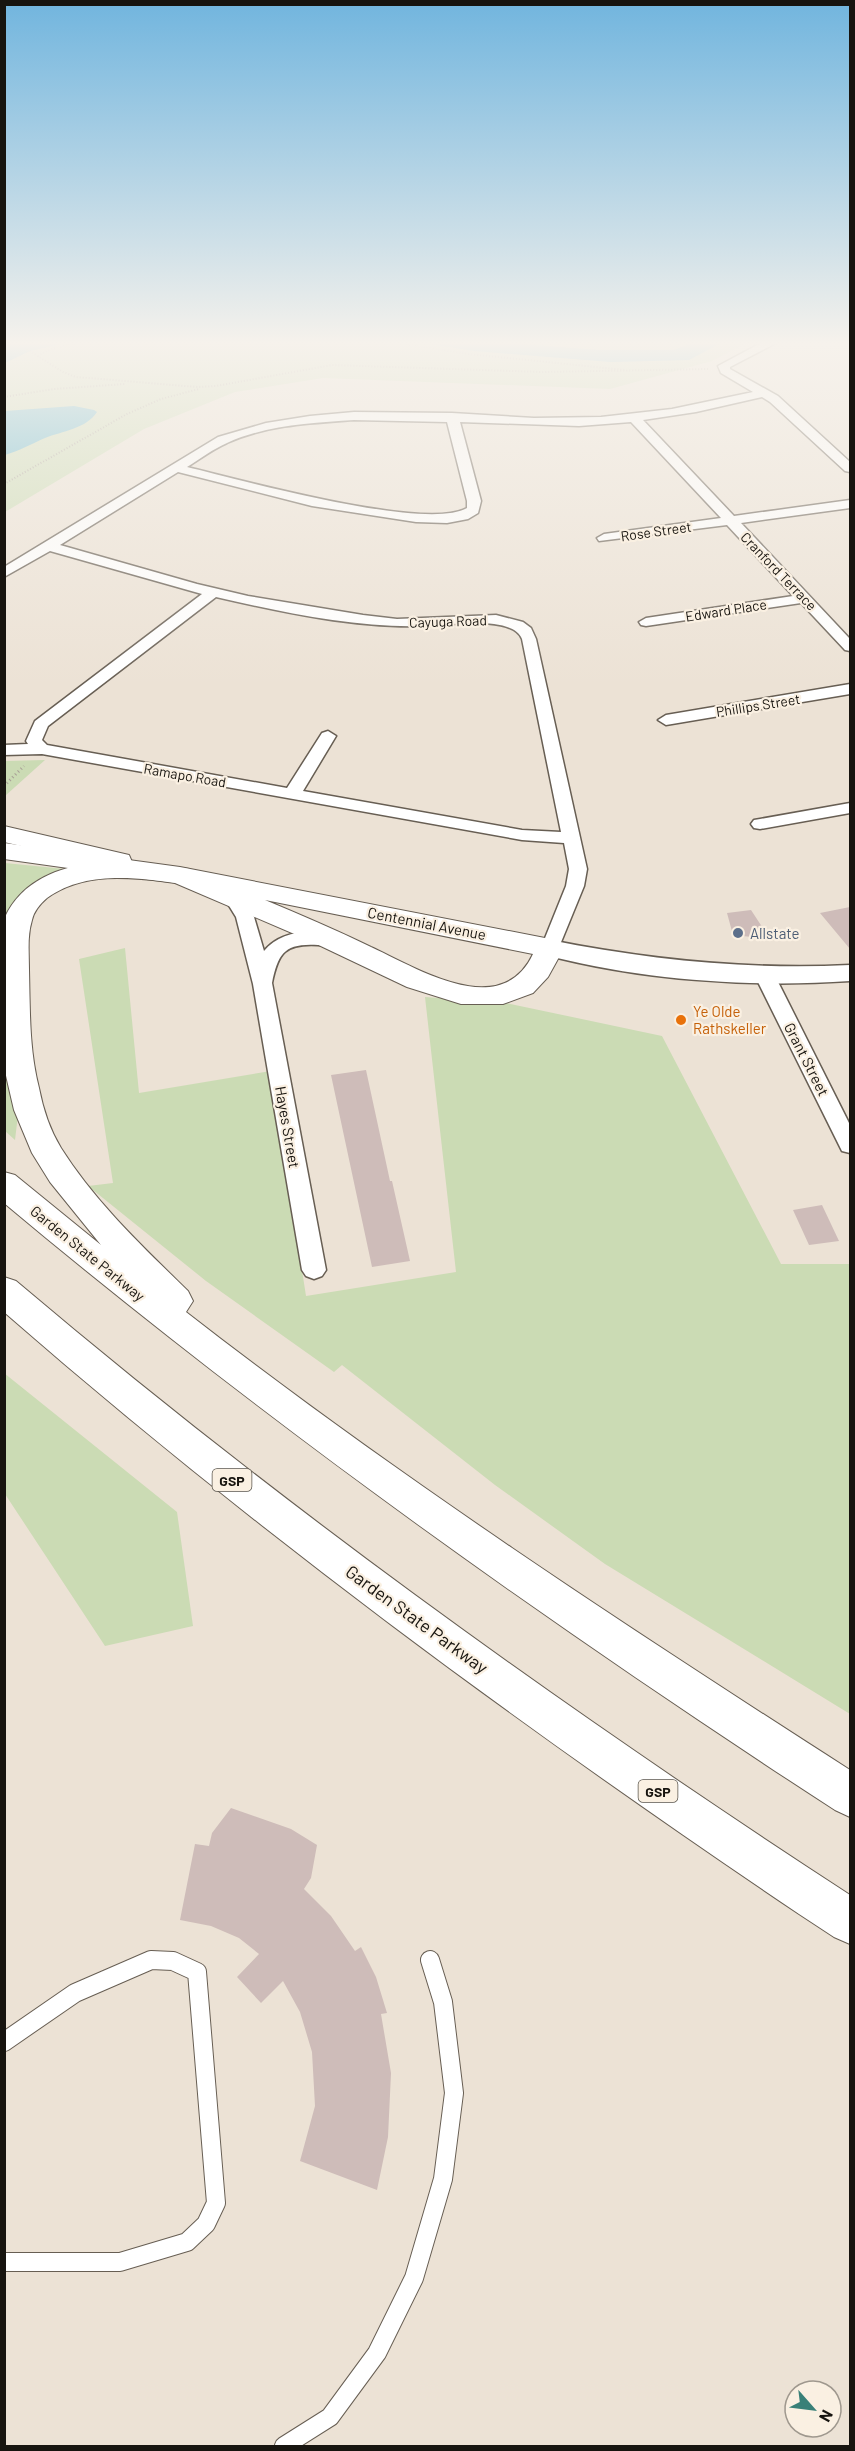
<svg xmlns="http://www.w3.org/2000/svg" width="855" height="2451" viewBox="0 0 855 2451" font-family="Barlow,sans-serif">
  <style>
    .green { fill: #cbdbb4 }
    .water { fill: #5fb6ce }
    .building { fill: #cebcb9 }
    .lines { fill: none; stroke-linecap: round; stroke-linejoin: round }
    .service-casing { stroke: #675e53; stroke-width: 20 }
    .minor-casing { stroke: #675e53; stroke-width: 3 }
    .tertiary-casing { stroke: #675e53; stroke-width: 3 }
    .secondary-casing { stroke: #675e53; stroke-width: 2 }
    .motorway-casing { stroke: #675e53; stroke-width: 2 }
    .path-far1 { stroke: #a8a096; stroke-width: 2; stroke-dasharray: 1 2; stroke-linecap: butt }
    .path { stroke: #a8a096; stroke-width: 3; stroke-dasharray: 1 3; stroke-linecap: butt }
    .service { stroke: #fff; stroke-width: 18 }
    .minor { fill: #fff; fill-rule: evenodd }
    .tertiary { fill: #fff; fill-rule: evenodd }
    .secondary { fill: #fff; fill-rule: evenodd }
    .motorway { fill: #fff; fill-rule: evenodd }
    .service-dot { fill: #5c6f8a; stroke: #faf0e2; stroke-width: 2 }
    .food-dot { fill: #e8710a; stroke: #faf0e2; stroke-width: 2 }
    .labels { text-anchor: middle; dominant-baseline: central; stroke-width: 4.5; stroke-linejoin: round; paint-order: stroke }
    .far-street-label { font-size: 14px; fill: #17140f; stroke: #faf0e2 }
    .shield { fill: #faf0e2; stroke: #5b564e; stroke-width: 1.5 }
    .shield-label { font-size: 14px; font-weight: bold; fill: #17140f }
    .street-label { font-size: 15px; fill: #17140f; stroke: #faf0e2 }
    .service-label { font-size: 15px; fill: #4e5e75; stroke: #faf0e2; text-anchor: start }
    .food-label { font-size: 15px; fill: #c56008; stroke: #faf0e2; text-anchor: start }
    .near-street-label { font-size: 18px; fill: #17140f; stroke: #faf0e2 }
  </style>
  <rect width="100%" height="100%" fill="#ece2d5"/>
  <path class="green" d="M4,343H747L712,361L610,389L323,378L235,392L144,429L5,512Z
    M45,760L5,796V761Z
    M5,863L65,869L10,908L5,923Z
    M125,948L139,1093L271,1071L306,1296L456,1272L425,997L506,1003L662,1036L781,1264H850V1714L605,1564L495,1485L342,1365L334,1372L206,1281L88,1186L113,1183L79,959Z
    M4,1031L18,1115L15,1140L5,1131Z
    M4,1373L177,1512L193,1626L105,1646L5,1494Z"/>
  <path class="water" d="M8,343H66L30,351L5,363V345Z
    M423,343H508L600,350H674L691,343H721L689,360L611,362L474,351Z
    M74,406L94,410L97,412C86,429 62,431 45,438C31,444 19,451 5,455V411Z"/>
  <path class="building" d="M850,907V949L820,913Z
    M751,910L770,939L733,935L727,913Z
    M366,1070L390,1181H392L410,1261L372,1267L331,1075Z
    M822,1205L839,1241L809,1245L793,1210Z
    M231,1808L291,1829L317,1845L311,1878L304,1889L331,1916L355,1951L361,1947L376,1977L387,2013L381,2014L391,2073L388,2137L377,2190L300,2161L315,2106L312,2052L300,2012L283,1981L261,2003L237,1977L259,1954L239,1938L211,1926L180,1920L195,1844L209,1846L212,1833Z"/>
  <g class="lines">
    <g class="service-casing">
      <path id="service" d="M4,2042L75,1993L151,1960L173,1961L197,1972L216,2203L206,2224L187,2242L120,2262H4
        M284,2446L330,2417L377,2353L414,2278L443,2179L454,2093L443,2002L430,1960"/>
    </g>
    <g class="minor-casing">
      <path id="minor" d="M761,343H776L730,367V369L778,396L850,462V472L845,471L770,402L762,397L696,412L643,420L734,516L850,500V508L741,523L850,639V651L845,650L801,603L646,626L641,625L639,622L646,618L793,596L727,525L599,541L597,538L604,534L721,518L631,422L579,426L460,422L481,501L478,513L468,519L447,523L416,522L312,506L178,472L60,545L197,584L248,596L363,615L397,619L496,615L523,622L531,628L536,639L587,869L584,886L557,952L550,954L543,952L541,948L566,886L569,869L564,843L522,840L42,754L4,755V745L28,744L26,741L35,721L202,594L50,551L4,577V567L218,437L266,423L310,416L354,412L452,413L534,418L601,417L672,409L753,392L721,373L718,366ZM354,420L447,422L467,501V508C426,532 238,479 187,467C200,459 213,449 227,443C266,425 312,423 354,420ZM216,597C281,612 360,629 426,626C448,625 513,615 522,639L561,832L522,830L303,791L336,736L328,731L322,733L287,788L47,745L42,740L48,726Z
        M850,684V694L666,725L658,720L666,715Z
        M850,803V813L760,829L754,828L751,824L754,820L760,819Z
        M232,890L238,892L254,917L264,951C281,930 313,929 338,936L340,940L338,944C331,946 325,945 318,945C285,943 278,953 272,983L326,1270L322,1276L314,1279L306,1276L302,1270L253,984L236,917L223,896L226,892Z
        M764,968L771,969L774,974L850,1125V1153L842,1151L839,1145L754,974L757,969Z"/>
    </g>
    <g class="tertiary-casing">
      <path id="tertiary" d="M550,940C650,960 748,970 850,965V981C751,988 638,980 542,954L538,948L542,942Z"/>
    </g>
    <g class="secondary-casing">
      <path id="secondary" d="M4,843L180,867L550,939L560,942L564,948L548,977L533,993L503,1004H461L407,987L306,939L175,883L4,859ZM265,900L533,954C501,1022 417,968 371,947C336,930 301,915 265,900Z"/>
    </g>
    <g class="motorway-casing">
      <path id="motorway" d="M4,826L129,855L132,862L189,869L193,875L189,881L180,883C136,878 86,870 47,898C40,904 34,911 32,920C27,936 29,953 29,970C30,1010 29,1049 39,1088C43,1109 50,1130 61,1148C95,1202 143,1247 188,1291L193,1301L186,1312C398,1477 624,1625 850,1770V1817L835,1810C547,1623 268,1424 4,1203V1172L15,1175L101,1245L50,1182L32,1153L14,1110L4,1067L5,917C22,881 58,867 95,863L4,842Z
        M4,1277L16,1281C279,1504 561,1707 850,1895V1944L834,1937L799,1914C523,1728 255,1531 4,1312Z"/>
    </g>
    <path class="path-far1" d="M17,343L63,372L76,377L198,387L216,386L332,365L543,372L708,369
      M397,343L469,354L625,370
      M38,356L48,350L75,343
      M4,397L54,389L125,384
      M4,484L127,414L161,399L199,389"/>
    <path class="path" d="M4,786L24,766"/>
    <use href="#service" class="service"/>
    <use href="#minor" class="minor"/>
    <use href="#tertiary" class="tertiary"/>
    <use href="#secondary" class="secondary"/>
    <use href="#motorway" class="motorway"/>
  </g>
  <linearGradient id="sky" x2="0" y2="1"><stop stop-color="#71b5de"/><stop offset="0.5" stop-color="#f6f2ec"/><stop offset="1" stop-color="#f6f2ec" stop-opacity="0"/></linearGradient>
  <rect width="855" height="686" fill="url(#sky)"/>
  <circle class="service-dot" cx="738" cy="933" r="6"/>
  <circle class="food-dot" cx="681" cy="1020" r="6"/>
  <g class="labels">
    <g class="far-street-label">
      <text transform="translate(656 531) rotate(-8)">Rose Street</text>
      <text transform="translate(779 571) rotate(46)">Cranford Terrace</text>
      <text transform="translate(726 610) rotate(-9)">Edward Place</text>
      <text transform="translate(448 621) rotate(-2)">Cayuga Road</text>
      <text transform="translate(758 705) rotate(-9)">Phillips Street</text>
      <text transform="translate(185 775) rotate(10)">Ramapo Road</text>
    </g>
    <g class="shield">
      <rect x="212.5" y="1469" width="39" height="22" rx="4.5"/>
      <rect x="638.5" y="1780" width="39" height="22" rx="4.5"/>
    </g>
    <g class="shield-label">
      <text x="232" y="1480">GSP</text>
      <text x="658" y="1791">GSP</text>
    </g>
    <g class="street-label">
      <text transform="translate(427 923) rotate(11)">Centennial Avenue</text>
      <text transform="translate(807 1059) rotate(63)">Grant Street</text>
      <text transform="translate(288 1127) rotate(80)">Hayes Street</text>
      <text transform="translate(88 1253) rotate(39)">Garden State Parkway</text>
    </g>
    <g class="service-label">
      <text x="750" y="933">Allstate</text>
    </g>
    <g class="food-label">
      <text x="693" y="1011">Ye Olde<tspan x="693" dy="17">Rathskeller</tspan></text>
    </g>
    <g class="near-street-label">
      <text transform="translate(417 1619) rotate(36)">Garden State Parkway</text>
    </g>
  </g>
  <rect width="855" height="2451" fill="none" stroke="#17140f" stroke-width="12"/>
  <g transform="translate(813 2409) rotate(118)"><circle r="28" fill="#faf0e2" stroke="#9f988e" stroke-width="1.5"/>
  <path d="M0-4.5L10 22L0 15L-10 22Z" fill="#398078"/>
  <text y="-9" font-size="16" font-weight="bold" text-anchor="middle" fill="#17140f">N</text>
  </g>
</svg>
